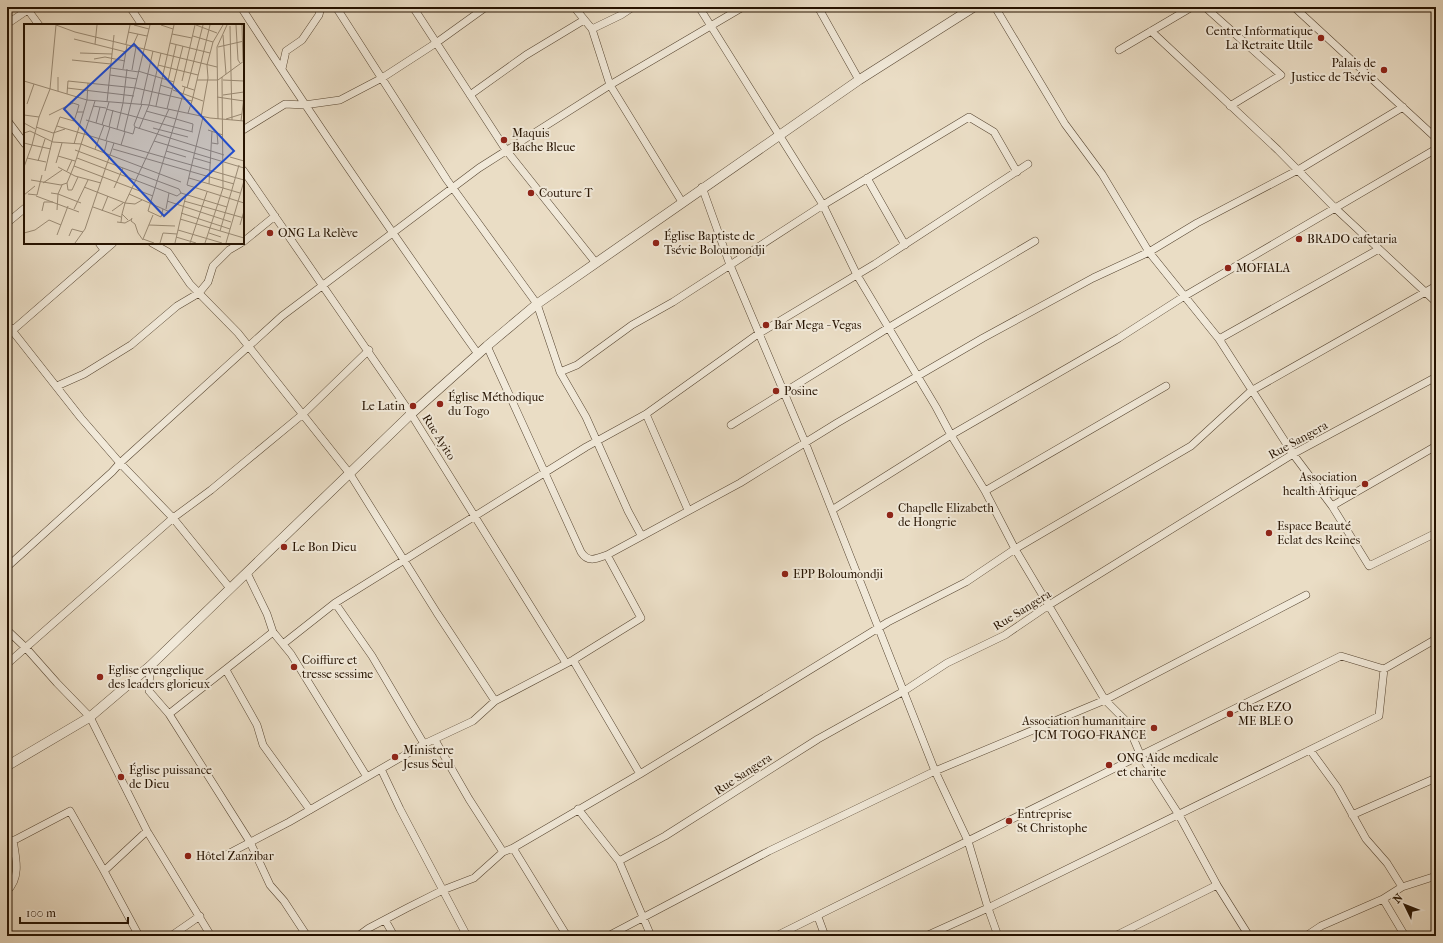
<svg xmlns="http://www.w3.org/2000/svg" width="1443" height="943" viewBox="0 0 1443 943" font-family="'IM FELL French Canon',serif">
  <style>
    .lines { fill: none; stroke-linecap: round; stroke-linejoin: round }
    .minor-casing { stroke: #564531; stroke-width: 8 }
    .tertiary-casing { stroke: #564531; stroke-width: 10 }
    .minor { stroke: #f1e9d9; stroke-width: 7 }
    .tertiary { stroke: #f1e9d9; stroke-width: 9 }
    .poi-dot { fill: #8f2418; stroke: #f1e9d9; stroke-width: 1.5 }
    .labels { text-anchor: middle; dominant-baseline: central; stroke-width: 4; stroke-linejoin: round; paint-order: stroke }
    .poi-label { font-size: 12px; fill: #251200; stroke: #f1e9d9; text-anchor: start }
    .street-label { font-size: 12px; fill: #251200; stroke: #f1e9d9 }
    .inset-road { fill: none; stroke: #9b8c76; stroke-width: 1 }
    .view { fill: #1d4ed8; fill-opacity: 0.15; stroke: #1d4ed8; stroke-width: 2 }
    .inset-edge { fill: none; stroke: #251200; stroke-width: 2 }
  </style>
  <rect width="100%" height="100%" fill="#eaddc5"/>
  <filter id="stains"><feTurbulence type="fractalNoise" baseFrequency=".005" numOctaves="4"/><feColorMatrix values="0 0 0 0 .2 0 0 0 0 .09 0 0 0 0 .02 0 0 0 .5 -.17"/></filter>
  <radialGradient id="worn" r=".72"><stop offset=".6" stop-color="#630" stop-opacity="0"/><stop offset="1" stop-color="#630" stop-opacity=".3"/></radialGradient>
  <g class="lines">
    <g class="minor-casing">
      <path id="minor" d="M130,7L142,25
        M241,7C317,125 397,240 478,354
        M336,7L447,180L537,304L560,372L586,417L628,511L641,535
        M413,7L506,150L596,263
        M574,7L592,29L610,85L682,202
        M699,7L823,205L969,117L994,132L1017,172
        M818,7L859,80
        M995,7L1065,124L1102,174L1149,252L1219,339L1293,454L1332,506L1369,566L1436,533
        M1205,7L1281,75L1230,106
        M1294,7L1436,138
        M28,10L39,25
        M7,24L32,7
        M592,29L621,15L633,7
        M1151,31L1278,150L1335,208L1436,302
        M1119,50L1192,7
        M282,69L286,51L302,40L319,15L321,7
        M470,95L526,55L584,20
        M7,120L25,144
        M243,130L285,104L304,105L340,100L382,78L436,43L486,7
        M243,170L411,414L566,663
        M867,178L905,245
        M702,187L730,265L805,442L935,771L968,841L988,908L998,936
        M7,223L25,208
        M243,242L275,216
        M99,243L104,250
        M152,243L168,252L190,284L238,333L350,474L437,613L495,701
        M7,324L81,418L120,463L173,518L229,587
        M13,330L113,243
        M1219,339L1379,249
        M487,346L581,552C588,563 596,559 607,555
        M560,372L577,365L632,325L673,302L823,205L857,275L936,407L951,435L985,491L1015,549L1105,700L1126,721L1140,754L1179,815L1217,885L1249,936
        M57,386L84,374L131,345L177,306L199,293L208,282L213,266L229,250L241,243
        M646,414L688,510
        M731,425L888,328L1035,241
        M985,491L1166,386
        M1332,506L1436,446
        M832,510L951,435L1119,338L1183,297L1436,149
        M7,567L112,472L120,463L282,316L479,168L610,85L743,7
        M247,573L267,614L273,632L291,654L367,777
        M335,603L372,656L424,744
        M7,630L26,648L57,683L90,717L147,831L211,936
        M283,644L335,603L586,447L646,414L758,334L875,264L1028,164
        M573,660L640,774
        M7,664L173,518L211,490L303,414L369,350
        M150,666L149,691L169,714L250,842L270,885L284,901L307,936
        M226,670L257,725L263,745L310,810
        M169,714L273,632
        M435,740L469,799L503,852
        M1310,750L1337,787L1366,839L1387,863L1402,887
        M381,769L400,809L467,936
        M578,809L619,861L651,936
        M1352,815L1436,778
        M7,844L70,811L104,871
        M222,857L289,822L424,744L473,721L495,701L573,660L641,618L607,555L740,483L837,423L983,338L1093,278L1149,252L1197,223L1298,170L1403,107
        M619,861L665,836L818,739L904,691L947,663L1005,635L1049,605L1293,454L1436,377
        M7,891C21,878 16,858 13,840
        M1383,899L1405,936
        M818,917L825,936
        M385,920L394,936
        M139,936L104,871L147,831
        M171,936L200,916
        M358,936L369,928L407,908L443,890L474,878L503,852L513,848
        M567,936L513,848L640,774L888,622L966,582L1015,549L1191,446L1251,391L1436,286
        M608,936L769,851L935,771L1105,700L1306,595
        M776,936L1341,656L1384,669L1436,639
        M926,936L988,908L1379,716L1384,669
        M1115,936L1217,885
        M1306,936L1321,926L1383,899L1402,887L1436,876"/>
    </g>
    <g class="tertiary-casing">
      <path id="tertiary" d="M7,766L90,717L150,666L411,414L487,346L537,304L859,80L974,7"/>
    </g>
    <use href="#minor" class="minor"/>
    <use href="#tertiary" class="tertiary"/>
  </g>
  <g class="poi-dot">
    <circle cx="1321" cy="38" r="4"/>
    <circle cx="1384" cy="70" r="4"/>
    <circle cx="504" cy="140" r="4"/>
    <circle cx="531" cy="193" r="4"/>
    <circle cx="270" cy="233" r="4"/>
    <circle cx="1299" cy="239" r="4"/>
    <circle cx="656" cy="243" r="4"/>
    <circle cx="1228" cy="268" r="4"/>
    <circle cx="766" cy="325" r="4"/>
    <circle cx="776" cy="391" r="4"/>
    <circle cx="440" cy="404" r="4"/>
    <circle cx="413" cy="406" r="4"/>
    <circle cx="1365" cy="484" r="4"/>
    <circle cx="890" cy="515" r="4"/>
    <circle cx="1269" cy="533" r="4"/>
    <circle cx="284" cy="547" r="4"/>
    <circle cx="785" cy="574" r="4"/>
    <circle cx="294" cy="667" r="4"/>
    <circle cx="100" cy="677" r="4"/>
    <circle cx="1230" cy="714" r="4"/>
    <circle cx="1154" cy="728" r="4"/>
    <circle cx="395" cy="757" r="4"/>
    <circle cx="1109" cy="765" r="4"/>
    <circle cx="121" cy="777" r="4"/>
    <circle cx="1009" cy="821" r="4"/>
    <circle cx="188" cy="856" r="4"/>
  </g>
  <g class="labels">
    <g class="poi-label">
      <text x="1313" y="31" text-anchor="end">Centre Informatique<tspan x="1313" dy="14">La Retraite Utile</tspan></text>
      <text x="1376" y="63" text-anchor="end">Palais de<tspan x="1376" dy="14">Justice de Tsévie</tspan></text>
      <text x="512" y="133">Maquis<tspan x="512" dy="14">Bache Bleue</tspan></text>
      <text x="539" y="193">Couture T</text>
      <text x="278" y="233">ONG La Relève</text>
      <text x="664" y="236">Église Baptiste de<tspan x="664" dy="14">Tsévie Boloumondji</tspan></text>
      <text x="1307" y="239">BRADO cafetaria</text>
      <text x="1236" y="268">MOFIALA</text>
      <text x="774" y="325">Bar Mega - Vegas</text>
      <text x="784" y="391">Posine</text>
      <text x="448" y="397">Église Méthodique<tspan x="448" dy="14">du Togo</tspan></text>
      <text x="405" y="406" text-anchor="end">Le Latin</text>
      <text x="1357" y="477" text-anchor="end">Association<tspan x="1357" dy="14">health Afrique</tspan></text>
      <text x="898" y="508">Chapelle Elizabeth<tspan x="898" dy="14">de Hongrie</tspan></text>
      <text x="1277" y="526">Espace Beauté<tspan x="1277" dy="14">Eclat des Reines</tspan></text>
      <text x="292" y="547">Le Bon Dieu</text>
      <text x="793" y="574">EPP Boloumondji</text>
      <text x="302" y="660">Coiffure et<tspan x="302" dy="14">tresse sessime</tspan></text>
      <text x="108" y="670">Eglise evengelique<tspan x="108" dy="14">des leaders glorieux</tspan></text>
      <text x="1238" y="707">Chez EZO<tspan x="1238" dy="14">ME BLE O</tspan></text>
      <text x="1146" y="721" text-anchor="end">Association humanitaire<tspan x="1146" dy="14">JCM TOGO-FRANCE</tspan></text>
      <text x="403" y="750">Ministere<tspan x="403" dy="14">Jesus Seul</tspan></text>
      <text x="1117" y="758">ONG Aide medicale<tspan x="1117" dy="14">et charite</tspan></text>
      <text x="129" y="770">Église puissance<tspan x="129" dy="14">de Dieu</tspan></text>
      <text x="1017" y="814">Entreprise<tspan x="1017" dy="14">St Christophe</tspan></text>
      <text x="196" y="856">Hôtel Zanzibar</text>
    </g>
    <g class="street-label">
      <text transform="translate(439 437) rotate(58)">Rue Ayito</text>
      <text transform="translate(1298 440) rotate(-29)">Rue Sangera</text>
      <text transform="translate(1022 610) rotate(-32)">Rue Sangera</text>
      <text transform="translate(743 774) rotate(-33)">Rue Sangera</text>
    </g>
  </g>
  <g transform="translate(24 24)">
    <rect width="220" height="220" fill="#eaddc5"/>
    <path class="inset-road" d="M110,1L125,5M137,1L149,5M172,1L193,9M212,1L214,36L216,39M218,1L219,37M206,2L208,96M104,8L123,12M148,10L168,14M199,11L202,50M169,12L189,18M50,15L102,28M146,19L186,29M71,20L73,1M102,20L106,1M109,21L114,10M194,23L220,17M56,29L88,30M70,35L81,33L101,37M48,36L87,40M134,41L174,51M87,44L115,48M99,45L103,21M108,46L112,23M114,47L150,58M86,51L113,55M173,56H194L220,37M199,56L220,57M0,57L63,76L125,81L186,94L220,97M144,57L152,21M158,57L171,1M136,61L149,65M158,62L170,66M161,63L152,95L169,100L168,107M43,64L110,72M163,64L179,1M26,65L32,1L51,8L193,43M149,66L179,77M34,67V53M43,70L44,57L112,64L168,77L186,1M199,71L220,68M193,73L220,77M71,77L50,142L129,172M46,78L55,81L53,88M83,78L90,11M3,80L10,60M117,80L129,27M69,82L82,84M132,82L150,1M82,85L169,108M143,85L159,22M122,87L152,95L124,187L137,193L139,185M164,89L168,77M0,91L15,93L26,65M25,91L49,79M15,93L8,121L27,125M177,93L184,54L183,41L189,18L199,1M179,93L163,161L220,179M194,95L193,23L203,1M202,95L218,90M62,96L109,110L111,103L200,131M217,97L220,73M0,99L11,105M72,99L76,83M78,101L85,78M33,102L83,117M12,103L29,109L41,105M85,103L89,86M111,103L110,101L118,80M129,104L164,113M93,105L99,79L103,45M115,105L125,81L137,29M184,106L199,111M100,108L126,1M0,109L6,107L29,118L57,120L157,158M82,116L86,103M130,117L220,144M0,119L8,121L0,143M188,119L194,120L193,109M50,120L63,76L64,59M97,121L101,108M71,125L80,101M89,125L210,160M51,126L155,165L157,169L203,183M142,127L162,133M80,129L83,117L220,156M34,132L51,137M206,133L220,137M3,134L22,138M53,134L153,172L157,169M170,134L187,139M14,137L21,115M32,139L38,119M34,143L51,152L77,159M21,147L30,109L36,93L50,97L53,88H59M43,147L48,136M165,154L216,169M7,156L37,161L43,159L50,142M19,159L38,146M43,159L44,166H48L54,153M185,160L188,107M60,163L101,179L145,85M90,164L99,144M27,169L34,170L38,161M4,170L13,171L18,151M105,170L146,188M0,171L11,162M12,172L55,188M143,177L207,198M160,177L220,194M69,183L97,193M50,185L64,156M142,185L145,169M33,186L34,170L57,179M18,187L20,178H29M78,187L84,172M88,187L99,179M157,189L206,205M98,190L101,179L111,180L118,176M129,191L119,215L130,219M108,194L107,197L111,200L114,209L119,216M156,195L220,214M93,198L101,199L108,195M97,198L98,190L104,196M125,201L151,202M216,201L220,187M154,206L198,219M196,207L215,141M0,209L11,206L25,196L37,201M185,209L197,213M33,211L44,182M45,212L48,205L59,208M152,213L172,219M51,219L61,205L90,119M136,219L139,209L153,210M151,219L162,171M166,219L183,168M181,219L199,164L198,53M202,219L220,157"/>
    <path class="view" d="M110,20L210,127L140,192L40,85Z"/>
    <rect width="220" height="220" class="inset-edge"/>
  </g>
  <rect width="1443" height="943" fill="none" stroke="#eaddc5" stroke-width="24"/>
  <rect x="8" y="8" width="1427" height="927" fill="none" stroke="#251200" stroke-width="2"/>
  <rect x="12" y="12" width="1419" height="919" fill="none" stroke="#251200"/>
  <g transform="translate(1405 905) rotate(313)" stroke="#f1e9d9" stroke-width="3" paint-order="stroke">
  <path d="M0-3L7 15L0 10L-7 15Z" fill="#251200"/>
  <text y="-6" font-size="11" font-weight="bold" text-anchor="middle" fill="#251200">N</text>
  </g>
  <path d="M20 917v6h108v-6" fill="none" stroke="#251200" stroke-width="2"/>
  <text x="26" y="917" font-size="12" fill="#251200" stroke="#f1e9d9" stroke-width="3" paint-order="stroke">100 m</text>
  <rect width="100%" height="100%" filter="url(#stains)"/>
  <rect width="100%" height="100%" fill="url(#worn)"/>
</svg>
